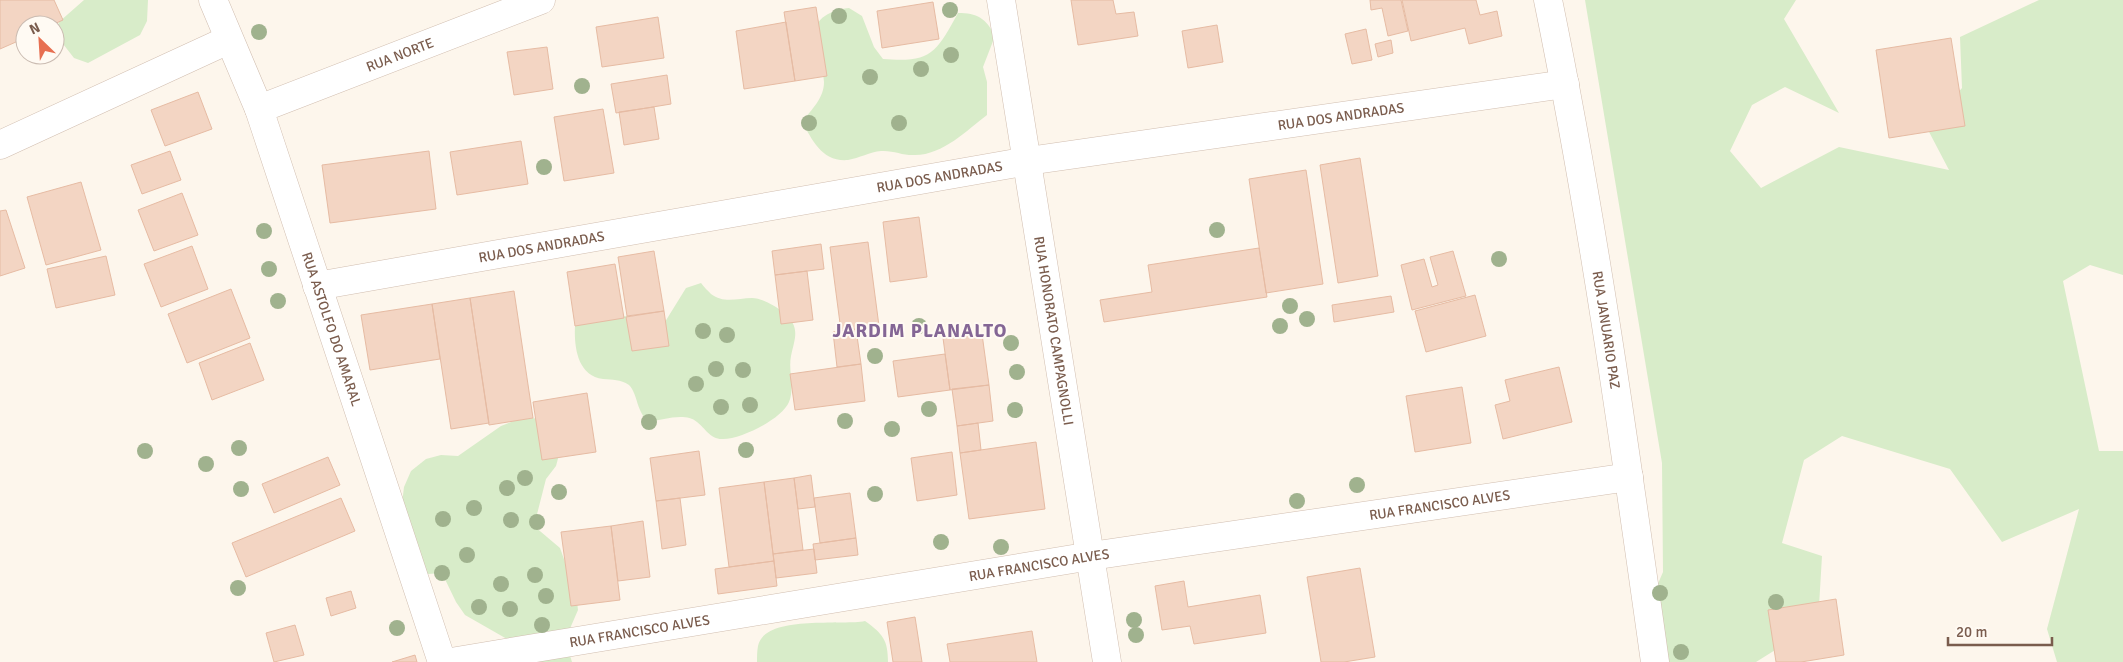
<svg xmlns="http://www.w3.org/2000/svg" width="2123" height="662" viewBox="0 0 2123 662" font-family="Signika,sans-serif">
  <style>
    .green { fill: #d8ecc9 }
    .building { fill: #f3d5c3; stroke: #e6bba3 }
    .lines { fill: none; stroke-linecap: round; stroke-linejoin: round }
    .minor-casing { stroke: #d1beb0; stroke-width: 29 }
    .minor { stroke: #fff; stroke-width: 28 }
    .tree { fill: #a0b28e }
    .labels { text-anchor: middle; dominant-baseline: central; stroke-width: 4; stroke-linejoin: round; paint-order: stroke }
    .street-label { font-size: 14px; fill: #7a5c4d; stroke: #fffaf3 }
    .district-label { font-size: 19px; font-weight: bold; letter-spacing: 1px; fill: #846695; stroke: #fffaf3 }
  </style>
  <rect width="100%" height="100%" fill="#fdf6ec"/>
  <path class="green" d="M84,0H148L147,21L140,35L88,63L74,58L56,35L59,22Z
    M1585,0H1796L1784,19L1839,113L1785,87L1752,105L1730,151L1761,188L1839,147L1949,170L1927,128L1962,88L1960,37L2039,0H2123V275L2090,265L2063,281L2099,451H2123V662H2057L2047,629L2079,509L2002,542L1950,469L1842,436L1804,460L1782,543L1822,556L1818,623L1756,662H1663L1648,607L1663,572L1662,463Z
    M849,8L862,16L874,47L883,59C931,63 936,53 958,13C977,13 986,18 995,36L983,67L987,82V115C967,130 943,155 915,155C904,156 893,150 881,151C870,152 859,158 848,160C822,162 813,141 802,122C812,109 824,98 824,82C824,70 814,60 813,48C811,21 825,11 849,8Z
    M701,283C704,287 708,291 711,294C724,304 738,298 752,298C762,298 775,306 783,312C801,327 795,337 791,356C788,371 795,387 789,402C782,419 740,440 722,439C710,439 705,428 697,422C685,412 663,420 649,422C636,412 638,394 629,385C620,379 613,380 603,379C577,376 574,346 575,326L590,320L627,316L642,331L660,330L686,288Z
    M533,418L547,421L560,451L556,466L546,479L534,526L560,548L576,593L578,610L565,640L572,662H508L507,639L465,615L456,602L442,573L428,574L415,564L400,520L404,487L411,471L426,459L441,455L458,456L501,426L516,420Z
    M865,621C883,634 888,640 888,662H757C757,657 757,651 758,646C765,614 841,626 865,621Z"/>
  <path class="building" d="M0,0H54L63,20L52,25H25V38L0,49Z
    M1071,0H1113L1116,14L1134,12L1138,36L1078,45Z
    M1370,0H1401L1408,31L1388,36L1382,8L1371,10Z
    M1402,0H1476L1480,15L1497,11L1502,36L1469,44L1465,28L1411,41Z
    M933,2L939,39L882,48L877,11Z
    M816,7L827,76L795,81L784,12Z
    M658,17L664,58L602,67L596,27Z
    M786,22L795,81L744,89L736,31Z
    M1217,25L1223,62L1188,68L1182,31Z
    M1366,29L1372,60L1352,64L1345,34Z
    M1951,38L1965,126L1889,138L1876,50Z
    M1391,40L1393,53L1378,57L1375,44Z
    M547,47L553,89L514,95L507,52Z
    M667,75L671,104L616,113L611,84Z
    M198,92L212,129L165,146L151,110Z
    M654,107L659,139L624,145L619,112Z
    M603,109L614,173L564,181L554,117Z
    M521,141L528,184L457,195L450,152Z
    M170,151L181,180L142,194L131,165Z
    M429,151L436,209L330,223L322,165Z
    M1360,158L1378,276L1338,283L1320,165Z
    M1306,170L1323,284L1266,293L1249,179Z
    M81,182L101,250L46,265L27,197Z
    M182,193L198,235L154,251L138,210Z
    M6,210L25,268L0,276V211Z
    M919,217L927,277L890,282L883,222Z
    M868,242L879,326L841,331L830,247Z
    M821,244L824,269L775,275L772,251Z
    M192,246L208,289L161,307L144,264Z
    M1259,248L1267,297L1104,322L1100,300L1152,292L1148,265Z
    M654,251L664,311L627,316L618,257Z
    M1453,251L1466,296L1412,310L1401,265L1424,259L1432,287L1438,285L1430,257Z
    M106,256L115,295L56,308L47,269Z
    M615,264L624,318L575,326L567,272Z
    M807,271L813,320L781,324L775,275Z
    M231,289L250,338L187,363L168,314Z
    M514,291L533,418L489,425L470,298Z
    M1475,295L1486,336L1426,352L1415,311Z
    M1391,296L1394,312L1334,322L1332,305Z
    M470,298L489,423L451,429L432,304Z
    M432,304L440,359L370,370L361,315Z
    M664,311L669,346L632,351L626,317Z
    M856,329L861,364L837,367L833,332Z
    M982,334L989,385L950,390L943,338Z
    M250,343L264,380L212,400L199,363Z
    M945,354L950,390L898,397L893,361Z
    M861,364L865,401L795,410L790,374Z
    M1559,367L1572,422L1503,439L1495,405L1510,401L1505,380Z
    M989,385L993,421L957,426L952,389Z
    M1462,387L1471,443L1415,452L1406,396Z
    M587,393L596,452L542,460L533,402Z
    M978,423L981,450L960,453L957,426Z
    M1036,442L1045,509L969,519L960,453Z
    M699,451L705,495L656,501L650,458Z
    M952,452L957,495L917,501L911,458Z
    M328,457L340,485L274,513L262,484Z
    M811,475L815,507L798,509L794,478Z
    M794,478L803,550L773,554L764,482Z
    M764,482L774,561L729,567L719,488Z
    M850,493L856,538L820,543L814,498Z
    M341,498L355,531L246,577L232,543Z
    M680,498L686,545L662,549L656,501Z
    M643,521L650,577L618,581L611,526Z
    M611,526L620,600L571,606L561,532Z
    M856,538L858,555L815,560L813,544Z
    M814,549L817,573L776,578L773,554Z
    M774,561L777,586L718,594L715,569Z
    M1360,568L1375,657L1344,662H1321L1307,577Z
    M1184,581L1188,607L1260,595L1266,633L1194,644L1190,626L1162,630L1155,586Z
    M351,591L356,608L331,616L326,598Z
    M1836,599L1844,655L1801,662H1776L1768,610Z
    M915,617L922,662H893L887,622Z
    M295,625L304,655L274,662L266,633Z
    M1032,631L1037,662H950L947,644Z
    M415,655L417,662H392Z"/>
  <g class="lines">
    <g class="minor-casing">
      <g id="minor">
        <path id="s1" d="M213,0L259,109L442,662"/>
        <path id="s2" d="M1001,0L1107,662"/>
        <path id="s3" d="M1548,0C1593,219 1624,441 1655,662"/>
        <path id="s4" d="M259,109L541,0"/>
        <path d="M0,145L228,40"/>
        <path id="s5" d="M317,286L1028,161L1565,84"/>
        <path id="s6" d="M451,662L1091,556L1629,477"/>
      </g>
    </g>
    <use href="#minor" class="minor"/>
  </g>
  <g class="tree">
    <circle cx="950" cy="10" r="8"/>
    <circle cx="839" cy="16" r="8"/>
    <circle cx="259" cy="32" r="8"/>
    <circle cx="951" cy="55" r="8"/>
    <circle cx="921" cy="69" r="8"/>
    <circle cx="870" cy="77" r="8"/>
    <circle cx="582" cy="86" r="8"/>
    <circle cx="809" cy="123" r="8"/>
    <circle cx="899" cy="123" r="8"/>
    <circle cx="544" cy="167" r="8"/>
    <circle cx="1217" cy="230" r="8"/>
    <circle cx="264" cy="231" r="8"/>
    <circle cx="1499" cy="259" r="8"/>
    <circle cx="269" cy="269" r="8"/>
    <circle cx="278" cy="301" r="8"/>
    <circle cx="1290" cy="306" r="8"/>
    <circle cx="1307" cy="319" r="8"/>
    <circle cx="919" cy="326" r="8"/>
    <circle cx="1280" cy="326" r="8"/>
    <circle cx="703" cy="331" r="8"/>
    <circle cx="727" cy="335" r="8"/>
    <circle cx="1011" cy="343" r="8"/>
    <circle cx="875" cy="356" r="8"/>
    <circle cx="716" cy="369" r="8"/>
    <circle cx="743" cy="370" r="8"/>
    <circle cx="1017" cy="372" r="8"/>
    <circle cx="696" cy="384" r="8"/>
    <circle cx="750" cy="405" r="8"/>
    <circle cx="721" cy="407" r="8"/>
    <circle cx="929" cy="409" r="8"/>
    <circle cx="1015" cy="410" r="8"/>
    <circle cx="845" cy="421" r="8"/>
    <circle cx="649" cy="422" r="8"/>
    <circle cx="892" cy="429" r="8"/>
    <circle cx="239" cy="448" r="8"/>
    <circle cx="746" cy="450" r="8"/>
    <circle cx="145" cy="451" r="8"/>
    <circle cx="206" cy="464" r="8"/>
    <circle cx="525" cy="478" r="8"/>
    <circle cx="1357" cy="485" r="8"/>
    <circle cx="507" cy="488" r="8"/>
    <circle cx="241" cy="489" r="8"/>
    <circle cx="559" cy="492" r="8"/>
    <circle cx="875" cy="494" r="8"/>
    <circle cx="1297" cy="501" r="8"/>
    <circle cx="474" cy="508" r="8"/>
    <circle cx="443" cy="519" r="8"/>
    <circle cx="511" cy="520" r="8"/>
    <circle cx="537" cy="522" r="8"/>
    <circle cx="941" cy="542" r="8"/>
    <circle cx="1001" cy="547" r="8"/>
    <circle cx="467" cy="555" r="8"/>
    <circle cx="442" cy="573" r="8"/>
    <circle cx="535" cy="575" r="8"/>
    <circle cx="501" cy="584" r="8"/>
    <circle cx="238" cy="588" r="8"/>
    <circle cx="1660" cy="593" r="8"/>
    <circle cx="546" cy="596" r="8"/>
    <circle cx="1776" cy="602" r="8"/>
    <circle cx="479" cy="607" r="8"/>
    <circle cx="510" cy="609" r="8"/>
    <circle cx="1134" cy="620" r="8"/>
    <circle cx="542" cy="625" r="8"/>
    <circle cx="397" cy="628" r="8"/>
    <circle cx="1136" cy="635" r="8"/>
    <circle cx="1681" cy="652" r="8"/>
  </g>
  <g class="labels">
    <g class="street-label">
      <text stroke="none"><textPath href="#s4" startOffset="151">RUA NORTE</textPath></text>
      <text stroke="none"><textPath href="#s5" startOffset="1038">RUA DOS ANDRADAS</textPath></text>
      <text stroke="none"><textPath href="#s5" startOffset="632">RUA DOS ANDRADAS</textPath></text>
      <text stroke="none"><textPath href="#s5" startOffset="228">RUA DOS ANDRADAS</textPath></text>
      <text stroke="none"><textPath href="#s1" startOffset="350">RUA ASTOLFO DO AMARAL</textPath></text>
      <text stroke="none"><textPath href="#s3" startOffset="335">RUA JANUARIO PAZ</textPath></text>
      <text stroke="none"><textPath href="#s2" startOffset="335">RUA HONORATO CAMPAGNOLLI</textPath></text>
      <text stroke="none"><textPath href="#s6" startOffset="1001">RUA FRANCISCO ALVES</textPath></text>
      <text stroke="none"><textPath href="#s6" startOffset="596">RUA FRANCISCO ALVES</textPath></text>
      <text stroke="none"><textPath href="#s6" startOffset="191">RUA FRANCISCO ALVES</textPath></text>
    </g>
    <g class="district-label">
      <text x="920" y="331">JARDIM PLANALTO</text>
    </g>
  </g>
  <g transform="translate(40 40) rotate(335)"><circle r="24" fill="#fffaf3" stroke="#cabbb1"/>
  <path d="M0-4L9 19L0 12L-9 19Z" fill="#e76f51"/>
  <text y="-8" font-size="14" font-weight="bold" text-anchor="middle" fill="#7a5c4d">N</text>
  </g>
  <path d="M1948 637v8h104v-8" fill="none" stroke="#7a5c4d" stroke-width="2.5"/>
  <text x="1956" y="637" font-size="15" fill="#7a5c4d" stroke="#fffaf3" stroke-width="4" paint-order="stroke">20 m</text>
</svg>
